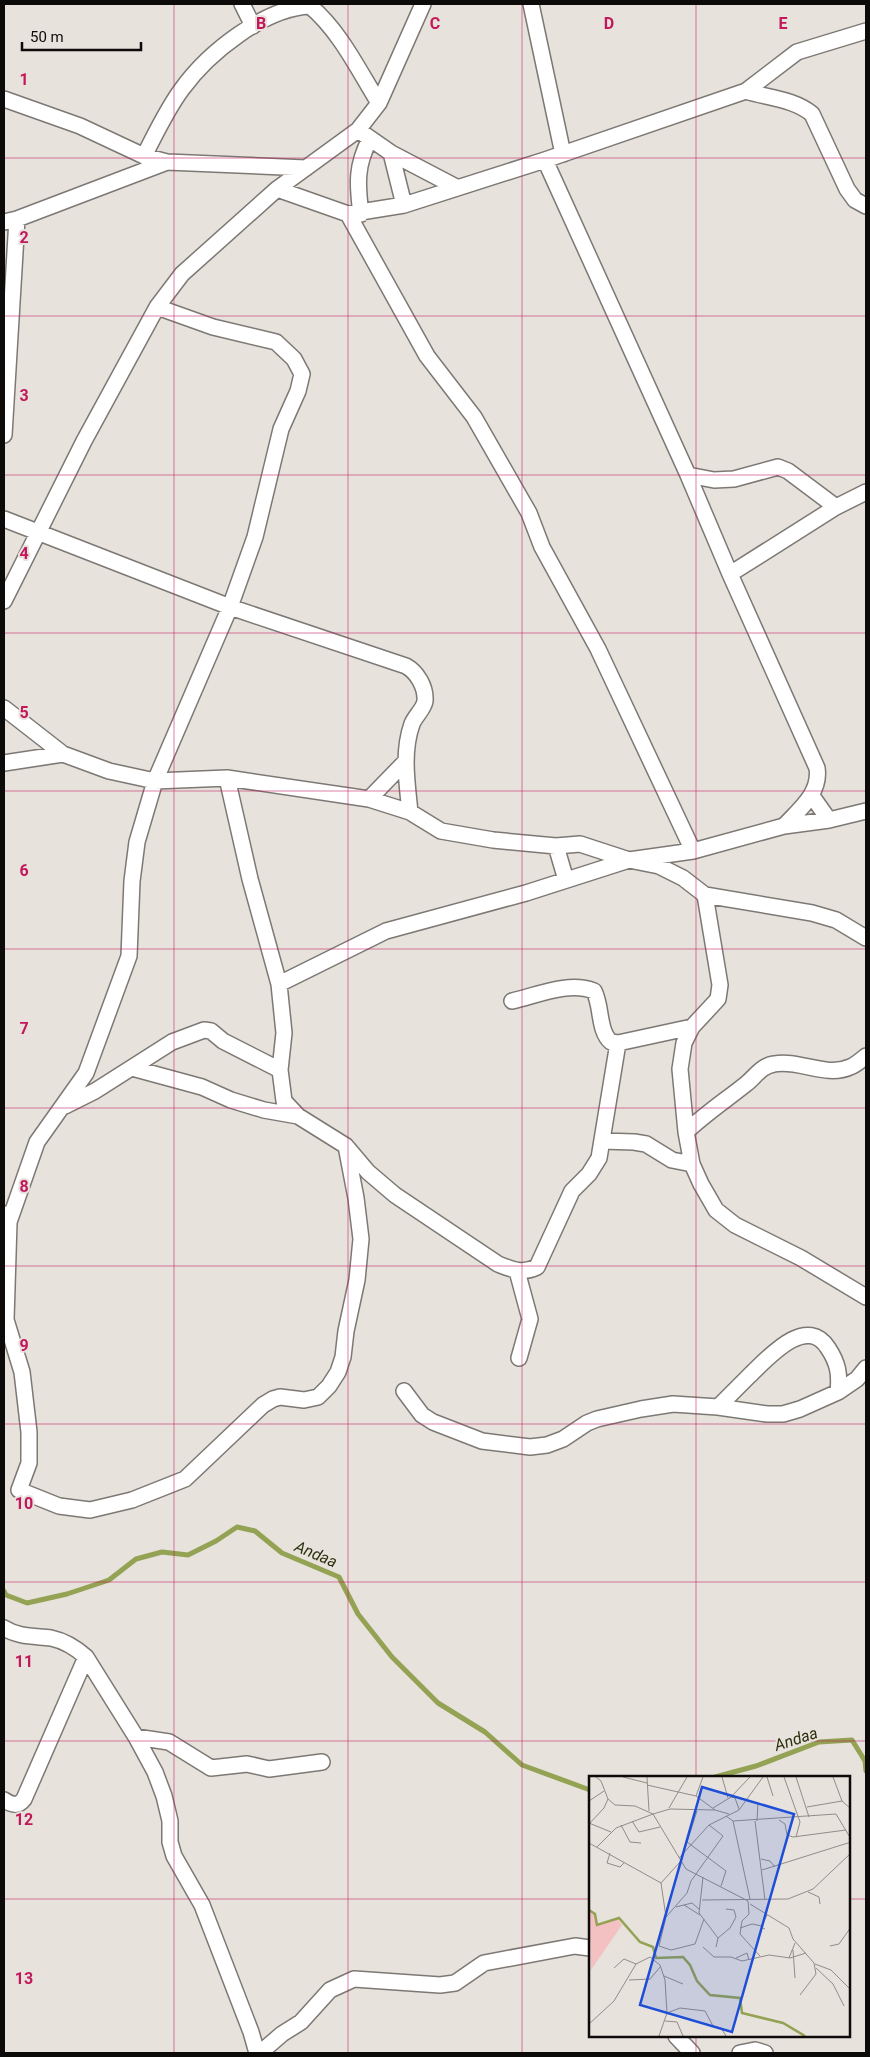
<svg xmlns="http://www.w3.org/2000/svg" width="870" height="2057" viewBox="0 0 870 2057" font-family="Roboto,sans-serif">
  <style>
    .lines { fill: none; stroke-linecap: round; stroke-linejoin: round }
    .stream { stroke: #93a253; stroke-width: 5 }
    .minor-casing { stroke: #7d7873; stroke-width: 18 }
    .minor { stroke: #fff; stroke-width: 15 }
    .grid { fill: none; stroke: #c2185b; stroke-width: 1; stroke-opacity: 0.55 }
    .labels { text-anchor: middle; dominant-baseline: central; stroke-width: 4; stroke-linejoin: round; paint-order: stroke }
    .water-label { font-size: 16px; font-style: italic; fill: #2a300d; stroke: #e8e2dd }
    .inset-river { fill: none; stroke: #93a253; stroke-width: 2.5 }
    .inset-road { fill: none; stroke: #908c89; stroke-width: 1 }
    .view { fill: #1d4ed8; fill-opacity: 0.15; stroke: #1d4ed8; stroke-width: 2.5 }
    .inset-edge { fill: none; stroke: #0d0b0a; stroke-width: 2.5 }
    .grid-label { font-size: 16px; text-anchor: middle; font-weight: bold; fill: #c2185b; stroke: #e8e2dd; stroke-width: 4; stroke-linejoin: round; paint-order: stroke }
  </style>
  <rect width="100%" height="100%" fill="#e8e2dd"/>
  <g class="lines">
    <path class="stream" d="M4,1591L6,1595L27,1603L67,1594L109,1580L136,1559L162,1552L188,1555L216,1541L237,1527L255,1531L282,1553L339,1577L358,1614L392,1657L438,1703L485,1732L522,1765L590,1790
      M715,1777L756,1766L819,1742L852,1740L865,1761L866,1771"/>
    <g class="minor-casing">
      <path id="minor" d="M242,4L253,26
        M531,4L563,154
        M746,91C768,98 794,99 812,114L847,189L855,200L866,206
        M4,99L80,126L144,156L167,162L306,168
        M358,130L391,153L456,187
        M391,153L404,205
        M144,156C156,133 167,109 182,89C208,53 264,8 310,6C340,31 359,71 379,103
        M545,160L688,475L730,574L817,768C821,793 799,810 784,826
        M277,189L348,214L427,356L474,417L529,513L542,547L598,649L693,851
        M348,214L404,205L545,160L746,91L797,52L866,31
        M361,214C357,184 356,165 370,139
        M4,222L17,219L167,162
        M4,435L17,219
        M688,475L714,480L734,479L778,467L788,471L836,507
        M4,519L230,607L406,666C417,672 426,687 425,701C424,709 415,716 412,724C402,752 407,783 410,812
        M730,574L836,507L866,492
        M4,601L84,441L157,307L182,274L277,189L358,130L379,103L423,4
        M4,708L63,754L109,771L155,781L227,778L369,799L410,812L441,831L493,840L556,846L580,844L629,860L659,866L683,878L705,895L720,985L718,999L692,1027L684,1043L680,1069L686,1132L692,1164L701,1184L716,1210L735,1225L801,1258L866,1297
        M4,763L63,754
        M227,778L250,879L279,984L284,1033L280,1070L284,1101L298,1116L346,1146L368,1172L395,1195L498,1264C513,1270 522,1274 537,1267L572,1191L589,1174L599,1158L618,1043
        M812,796L829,820
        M369,799L405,762
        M556,846L566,880
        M705,895L812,913L836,920L866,938
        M279,984L386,931L526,893L629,860L693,851L784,826L829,820L866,811
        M512,1001C538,995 569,981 594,991C602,1006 598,1031 611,1042L618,1043L692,1027
        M132,1068L202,1087L231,1100L264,1110L298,1116
        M65,1106L95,1091L172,1042L204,1030L211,1031L223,1041L280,1070
        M686,1132C705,1114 726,1100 746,1084C756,1076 761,1066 774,1064C799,1059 826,1078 850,1067C856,1065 861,1060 866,1056
        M602,1141L634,1142L646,1144L672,1160L692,1164
        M5,1214L9,1222L6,1320L22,1372L29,1432V1463L19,1490L59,1506L90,1510L132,1500L185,1479L263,1405L273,1399L280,1397L304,1400L318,1397L329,1386L338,1372L343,1357L346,1331L357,1280L361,1239L356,1198L346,1146
        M9,1222L37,1142L86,1073L129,956L132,881L137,842L155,781L230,607L255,537L281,429L298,391L302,374L294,359L276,342L213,327L157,307
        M517,1271L530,1319L519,1358
        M404,1391L422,1415L433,1422L482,1441L530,1447L547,1445L563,1439L587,1423L597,1419L641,1409L673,1404L718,1407L767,1414H783L800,1409L838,1392L857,1379L866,1368
        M718,1407C729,1396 739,1386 750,1375C768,1358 806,1314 828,1348C838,1363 840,1374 838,1392
        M4,1628C18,1637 34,1636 51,1638C65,1641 76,1648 86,1657L136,1737L155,1772L164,1796L170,1821V1842L174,1856L202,1905L251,2032L257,2053
        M136,1737L169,1742L211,1768L247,1764L269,1769L322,1762
        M4,1800C12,1805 18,1807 24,1799L86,1657
        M676,2036L692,2053
        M260,2053L282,2034L301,2022L330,1990L354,1979L440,1985L455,1983L484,1963L575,1946L590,1948
        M740,2053L755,2050L765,2053"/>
    </g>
    <use href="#minor" class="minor"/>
  </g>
  <path class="grid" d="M174,4V2053M348,4V2053M522,4V2053M696,4V1777M4,158H866M4,316H866M4,475H866M4,633H866M4,791H866M4,949H866M4,1108H866M4,1266H866M4,1424H866M4,1582H866M4,1741H866M4,1899H590M849,1899H866M696,2036V2053"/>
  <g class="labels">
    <g class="water-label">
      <text transform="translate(316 1554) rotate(23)">Andaa</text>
      <text transform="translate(796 1739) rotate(-18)">Andaa</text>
    </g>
  </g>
  <g transform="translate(589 1776)">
    <rect width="261" height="261" fill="#e8e2dd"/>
    <path d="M0,134L6,138L8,149L28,142L33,149L2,194Z" fill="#f4c1c2"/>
    <path class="inset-river" d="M0,134L6,138L8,149L30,142L51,166L64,171L67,182L94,181L101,189L108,205L121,219L151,222L153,237L194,247L216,260"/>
    <path class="inset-road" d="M7,1L12,5L19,23L26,29L46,30L64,38L97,93L159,125L160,138L153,145L151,158L171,180M34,1L58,7M58,1L60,35M133,1L139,22M178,1L184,20M195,1L211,46L207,61M207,1L220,41M244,1L253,25L262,33M58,9L107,20L126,34L140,38M107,20L114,1M142,21L161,1M0,25L15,15M158,25L169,27L168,45M218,31L253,25M80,32L98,1M124,32L142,21L146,22L150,33M108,35L98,66L137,95L132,110M137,40L144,45L161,123M190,44L196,48L198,59L204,61L257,54M43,45L50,56L71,51M144,45L247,38L262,63M166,45L176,124M0,47L22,56M0,48L15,32L19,23M32,49L41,66L52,67M0,67L72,107M8,71L27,52L64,38L81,33L126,34M21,77L18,87L31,91L35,87M90,82L120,49L150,34L174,1M172,83L181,85L186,91M173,94L262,66M114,101L110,137L129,162M72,107L77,141L70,170L82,174L106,168L115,143M72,107L91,86M219,116L230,121L231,128M113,124L199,123L224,113L262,77M161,128L200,152L204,163L225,187L227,198L211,219M95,129L111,139M87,131L103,127L110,133M77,141L98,117L102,105L134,60L120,49M151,152L163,148L173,150M176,153L172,151L178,139M241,170L250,168L262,151M114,171L125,181H142L153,185L180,179L201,182L217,177M127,171L129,162L141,152L147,141L145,134L137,133M204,174L206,202M147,182L158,177L160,184M200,182L206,167M226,188L242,194L262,214M25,192L35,183L47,188M227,192L244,208L255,230M75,200L94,208M40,204L61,203L72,190M78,237L91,232L116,235L124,250L132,252L137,260M76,245L88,246L94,260M0,248L25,225L47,188L61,181L71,189L76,204L78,237L70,260"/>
    <path class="view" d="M113,11L205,38L143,256L51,229Z"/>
    <rect width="261" height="261" class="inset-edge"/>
  </g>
  <g class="grid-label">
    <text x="261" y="29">B</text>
    <text x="435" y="29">C</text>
    <text x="609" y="29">D</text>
    <text x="783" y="29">E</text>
    <text x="24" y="85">1</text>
    <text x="24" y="243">2</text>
    <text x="24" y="401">3</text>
    <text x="24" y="559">4</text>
    <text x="24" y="718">5</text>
    <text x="24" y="876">6</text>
    <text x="24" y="1034">7</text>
    <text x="24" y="1192">8</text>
    <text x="24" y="1351">9</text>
    <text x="24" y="1509">10</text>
    <text x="24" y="1667">11</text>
    <text x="24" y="1825">12</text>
    <text x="24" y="1984">13</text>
  </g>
  <rect width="870" height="2057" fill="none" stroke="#0d0b0a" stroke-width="10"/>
  <path d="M22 42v8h119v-8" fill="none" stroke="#0d0b0a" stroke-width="2.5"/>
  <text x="30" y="42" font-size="15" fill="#0d0b0a" stroke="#e8e2dd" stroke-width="4" paint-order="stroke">50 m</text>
</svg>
